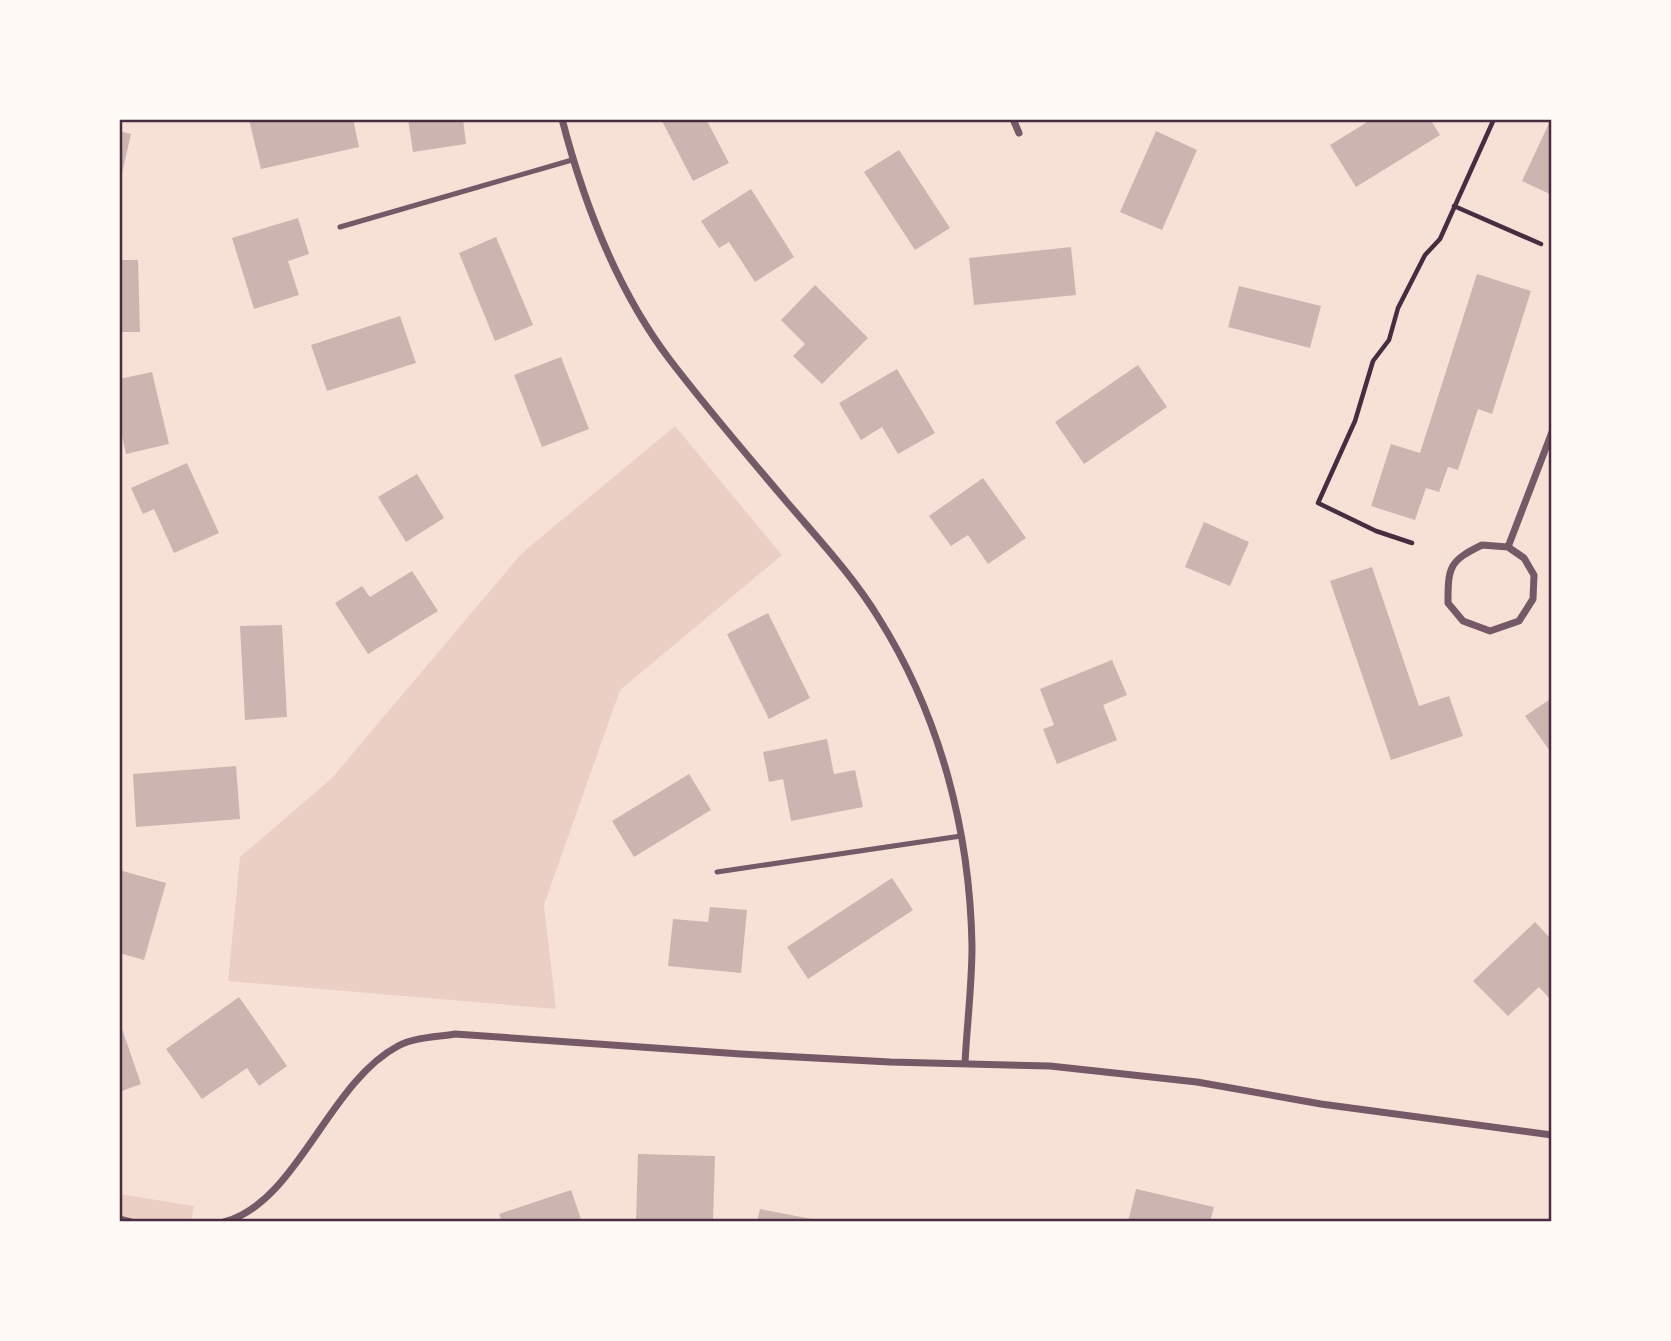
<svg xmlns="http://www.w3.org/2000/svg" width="1671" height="1341" viewBox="0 0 1671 1341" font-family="'Exo 2',sans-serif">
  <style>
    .green { fill: #ebcfc5 }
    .building { fill: #ccb4b1 }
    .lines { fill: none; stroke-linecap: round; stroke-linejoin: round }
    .path { stroke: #4a2c40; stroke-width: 4.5 }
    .service { stroke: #755966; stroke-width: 5 }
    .minor { stroke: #755966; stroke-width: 7 }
    .neatline { fill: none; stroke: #4a2c40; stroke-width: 2.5 }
  </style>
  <rect width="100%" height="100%" fill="#f7e1d7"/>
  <path class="green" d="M675,426L782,555L620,690L544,905L556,1009L228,981L240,857L332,778L522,553Z
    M119,1194L194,1206L191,1222H119Z"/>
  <path class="building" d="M254,119H353L359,147L261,169L249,120Z
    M408,119H463L466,144L413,152Z
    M661,119H706L729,163L693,181Z
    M1372,119H1430L1440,135L1356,187L1330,145Z
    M1551,119H1552V195L1522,181Z
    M119,131L131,134L120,182H119Z
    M1156,131L1197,150L1162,230L1120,212Z
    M899,150L950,228L915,250L864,172Z
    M751,189L794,257L755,282L729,242L719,248L701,221Z
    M298,218L309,254L288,261L299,295L254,309L232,238Z
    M496,237L533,325L495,341L459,253Z
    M1071,247L1076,295L974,305L969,258Z
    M119,260H138L140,332H119Z
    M1477,274L1531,291L1492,414L1478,409L1458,470L1448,467L1439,492L1426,488L1415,520L1371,506L1391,444L1420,453Z
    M815,285L868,338L822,384L793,356L805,344L781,320Z
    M1239,286L1321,306L1310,348L1228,327Z
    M400,316L416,363L327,391L311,345Z
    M561,357L589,429L542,447L514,375Z
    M1138,365L1167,407L1084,464L1055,422Z
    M897,369L935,433L898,454L882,427L861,440L839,403Z
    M152,372L169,444L126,454L119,422V379Z
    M187,463L219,533L174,553L154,509L143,514L131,488Z
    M417,474L444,518L406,542L378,497Z
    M983,478L1026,538L988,564L968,535L951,546L929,516Z
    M1204,522L1249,542L1230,586L1185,567Z
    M1372,567L1419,706L1449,696L1463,736L1391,760L1330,581Z
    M412,571L438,611L368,654L335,603L362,586L370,597Z
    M768,613L810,698L769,719L727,634Z
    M282,625L287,717L245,720L240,626Z
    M1112,660L1127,695L1103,705L1117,740L1057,764L1043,729L1054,725L1040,689Z
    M1552,698V754L1525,716Z
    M827,739L834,774L855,770L863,807L791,821L783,779L769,782L763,752Z
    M236,766L240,819L136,827L133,774Z
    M689,774L711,810L634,857L612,821Z
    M119,870L166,883L144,960L119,953Z
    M892,878L913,910L808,979L787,947Z
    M710,907L747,910L741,973L668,966L673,919L708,922Z
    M1535,922L1552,940V1001L1539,987L1508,1016L1473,981Z
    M239,997L287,1066L259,1086L247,1068L202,1099L166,1049Z
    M119,1020L141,1084L119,1092Z
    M638,1154L715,1156L713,1222H636Z
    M1136,1189L1214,1207L1210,1222H1128Z
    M571,1190L582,1222H502L499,1214Z
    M760,1209L822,1221V1222H757Z"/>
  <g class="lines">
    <path class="path" d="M1454,206L1541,244
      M1412,543L1376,531L1318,503L1355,421L1373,361L1389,340L1398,308L1425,255L1440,239L1494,119"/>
    <path class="service" d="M340,227L572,160
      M717,872L961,836"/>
    <path class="minor" d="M562,119C584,204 616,289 670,360C709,411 751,460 792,508C822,543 854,578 878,617C940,715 970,831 972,946C972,985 967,1024 965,1063
      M1013,119L1019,133
      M1482,545L1508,547L1524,558L1534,575L1533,599L1519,621L1490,631L1463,621L1448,603C1448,567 1449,561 1482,545Z
      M1508,547L1552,432
      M119,1219L131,1222
      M224,1222C297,1203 328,1083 398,1046C415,1037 437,1037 455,1034L741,1054L890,1062L1050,1066L1197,1082L1321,1104L1552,1135"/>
  </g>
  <rect width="1671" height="1341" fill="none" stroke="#fffaf5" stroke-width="242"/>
  <rect x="121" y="121" width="1429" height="1099" class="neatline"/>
</svg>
